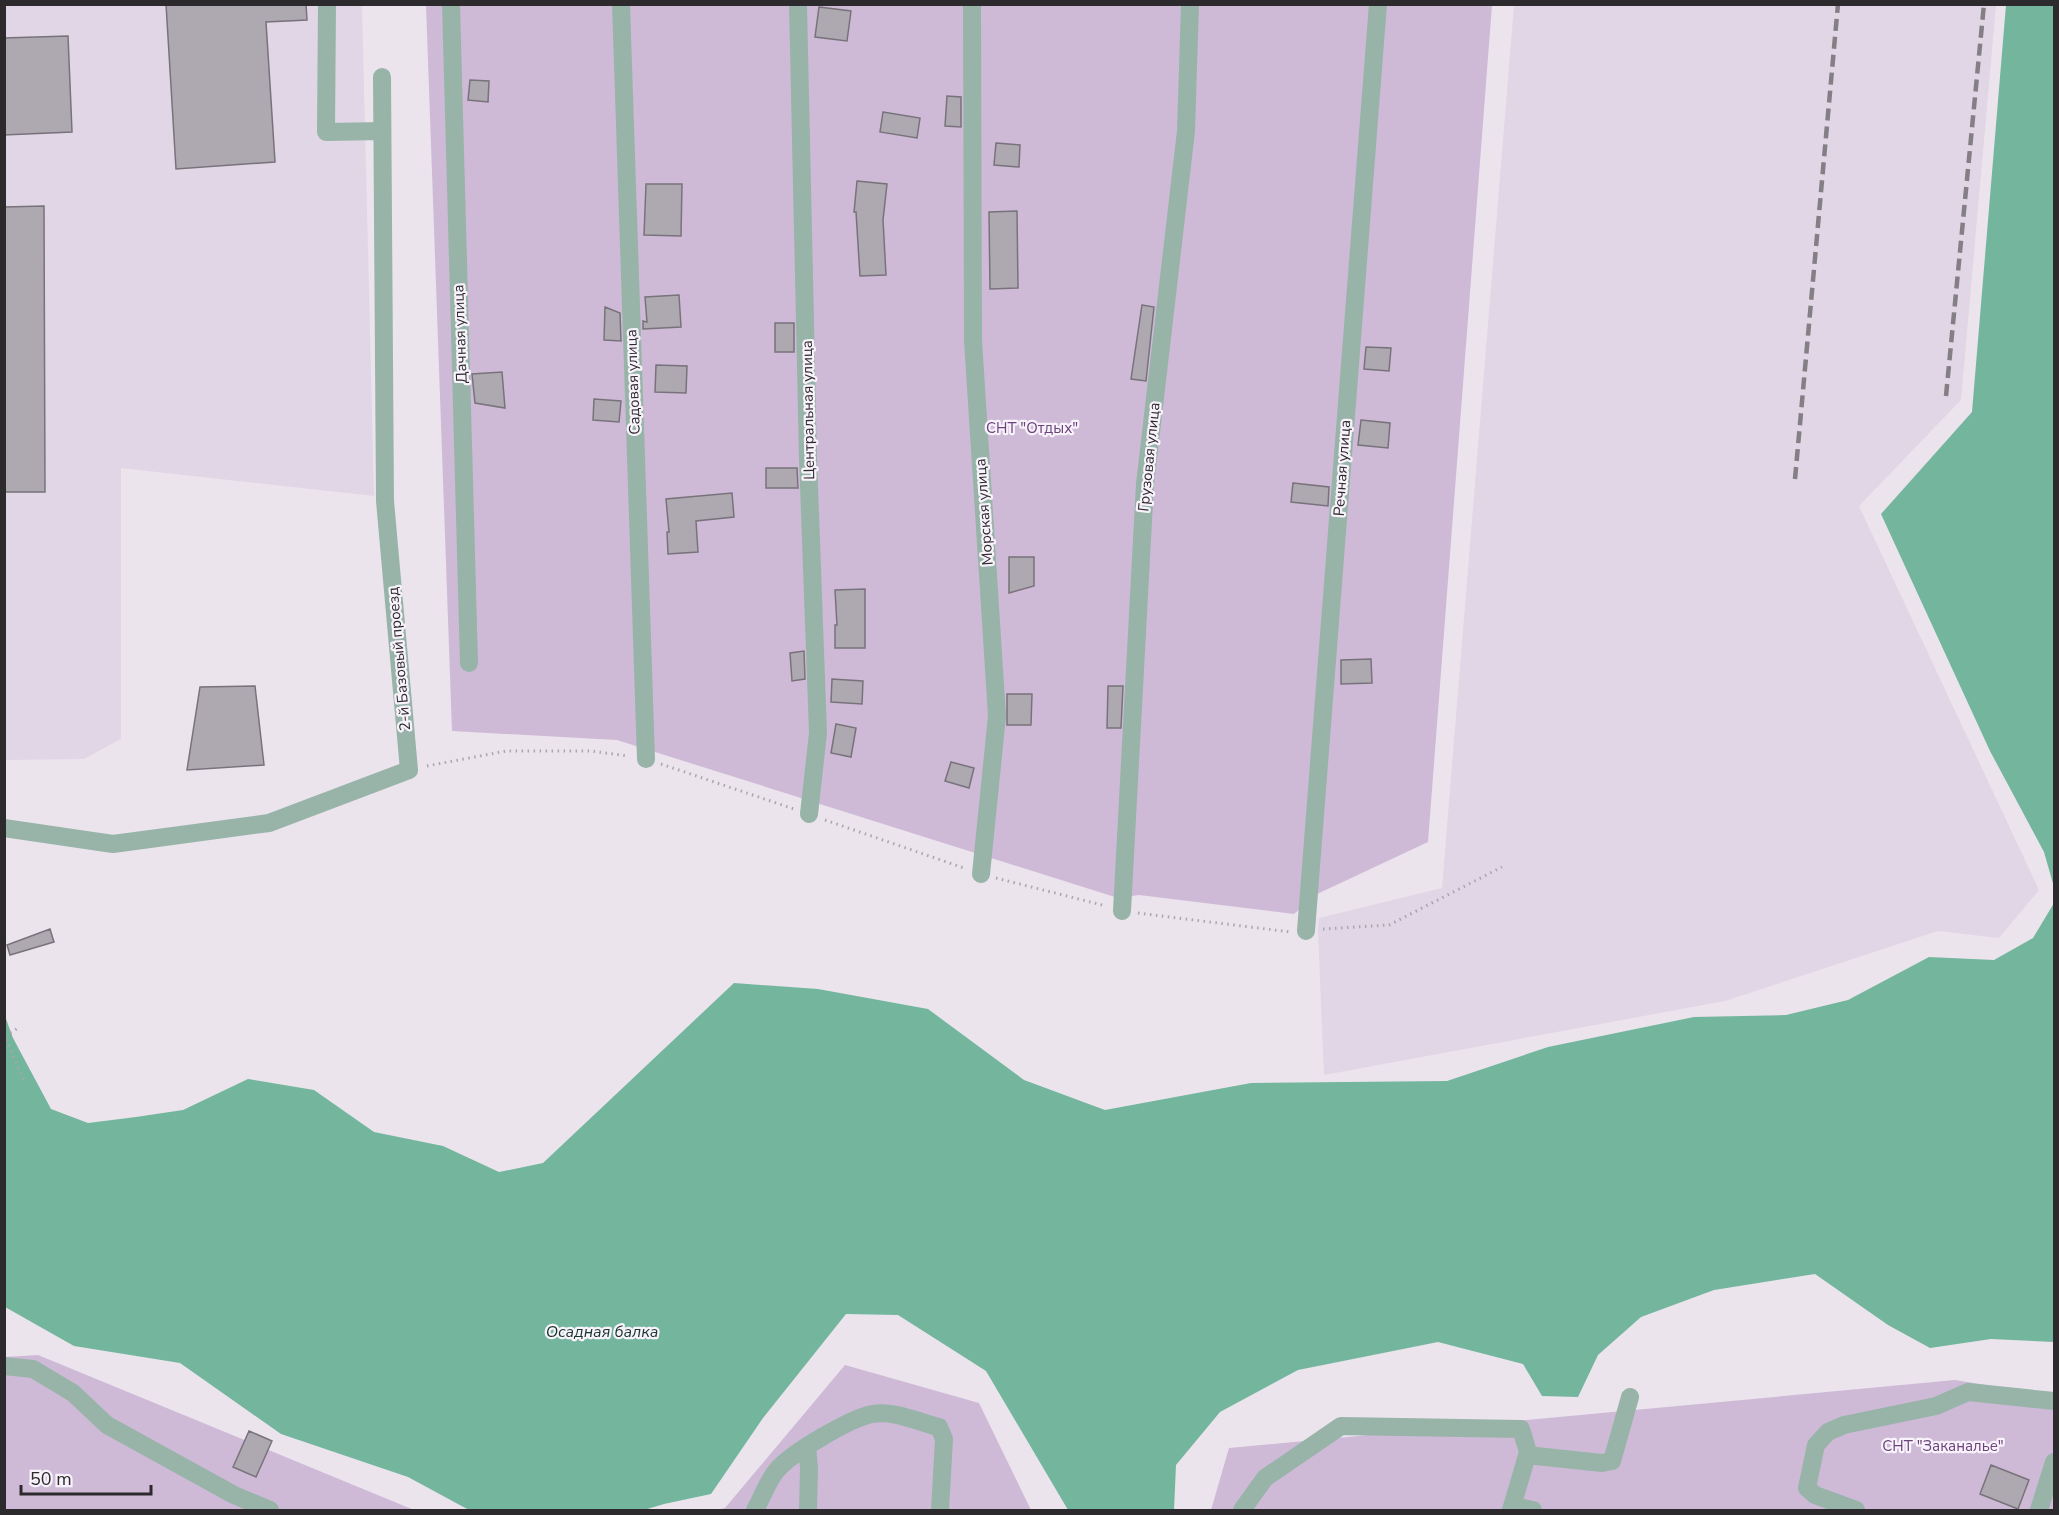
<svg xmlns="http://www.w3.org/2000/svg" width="2059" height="1515" viewBox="0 0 2059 1515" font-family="'Nunito Sans',sans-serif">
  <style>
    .built { fill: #e0d6e5 }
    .green { fill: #cebad7 }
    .water { fill: #74b59e }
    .building { fill: #aea8b1; stroke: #78737b; stroke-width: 1.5 }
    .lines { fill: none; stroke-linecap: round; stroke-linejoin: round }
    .path { stroke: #aba5ac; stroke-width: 3; stroke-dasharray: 1.5 4.5; stroke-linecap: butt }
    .minor { stroke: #98b4a9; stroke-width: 18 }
    .rail { stroke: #837f85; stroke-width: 4.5; stroke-dasharray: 12 6; stroke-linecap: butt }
    .labels { text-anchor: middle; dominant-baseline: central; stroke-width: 4.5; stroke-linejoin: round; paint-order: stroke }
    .street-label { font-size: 15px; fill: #2c2a2d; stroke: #f8f2fb }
    .park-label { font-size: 15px; fill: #6c427d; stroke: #f8f2fb }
    .water-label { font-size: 16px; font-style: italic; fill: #15352b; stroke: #f8f2fb }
  </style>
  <rect width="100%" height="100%" fill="#ebe4ed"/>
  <path class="built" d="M4,5H362L374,496L121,468V739L84,759L5,760Z
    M1514,5H1996L1961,400L1859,506L2039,890L1999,938L1938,931L1725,1001L1324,1075L1318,930L1319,918L1442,888Z"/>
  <path class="green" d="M426,5H1492L1428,842L1315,895L1294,914L1139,895L1118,898L617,740L452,731Z
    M38,1355L414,1510H5L4,1357Z
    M845,1365L979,1403L1031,1510H717L725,1508Z
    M1955,1380L2054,1396V1510H1211L1229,1448Z"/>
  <path class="water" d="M2006,5H2054V887L2044,852L1990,751L1881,514L1972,412Z
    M2054,903V1342L1991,1339L1930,1348L1888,1325L1815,1274L1714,1290L1641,1317L1598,1355L1578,1397L1542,1396L1523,1364L1438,1342L1298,1370L1220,1412L1176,1465L1174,1510H1068L986,1371L898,1315L846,1314L763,1418L711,1494L664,1504L644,1510H469L408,1477L281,1434L180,1363L74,1346L5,1307V1016L13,1038L51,1109L88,1123L136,1117L183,1110L248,1079L314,1090L374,1132L443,1146L499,1172L543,1163L734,983L818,989L928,1009L1024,1080L1105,1110L1251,1083L1447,1081L1548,1047L1694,1017L1786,1015L1848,1000L1929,957L1994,960L2033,938Z"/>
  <path class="building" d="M166,4H306L307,20L266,22L275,162L176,169Z
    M819,7L851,11L847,41L815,37Z
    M68,36L72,132L4,135V38Z
    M470,80L489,81L488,102L468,100Z
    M947,96L961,97V127L945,126Z
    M883,112L920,118L917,138L880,132Z
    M996,143L1020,145L1019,167L994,165Z
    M857,181L887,184L883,220L886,275L860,276L856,212H854Z
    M646,184H682L681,236L644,235Z
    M44,206L45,492H4V207Z
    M1017,211L1018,288L990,289L989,212Z
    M679,295L681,327L643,329V321L647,322L645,297Z
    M1142,305L1154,307L1146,381L1131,379Z
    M605,307L620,313L621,341L604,340Z
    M775,323H794V352H775Z
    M1366,347L1391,348L1389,371L1364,369Z
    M656,365L687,366L686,393L655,392Z
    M502,372L505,408L475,403L472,374Z
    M594,399L621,401L619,422L593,420Z
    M1361,420L1390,423L1388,448L1358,445Z
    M766,468H797L798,488H766Z
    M1293,483L1329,487L1328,506L1291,502Z
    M732,493L734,517L696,521L698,552L668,554L667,532H669L666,499Z
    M1009,557H1034V586L1009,593Z
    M865,589V648H835V625H837L835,590Z
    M804,651L805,679L792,681L790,653Z
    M1371,659L1372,683L1341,684V660Z
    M832,679L863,681L862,704L831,702Z
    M255,686L264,765L187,770L200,687Z
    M1108,686H1123L1121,728H1107Z
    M1007,694H1032L1031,725H1007Z
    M836,724L856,728L851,757L831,753Z
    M951,762L974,768L969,788L945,781Z
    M50,929L54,942L10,955L7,945Z
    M249,1431L272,1441L256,1477L233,1467Z
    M1991,1465L2029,1480L2018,1509L1980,1494Z"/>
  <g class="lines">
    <path class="path" d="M661,764L794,809
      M427,766L506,751H591L628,756
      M825,820L964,868
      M996,878L1106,906
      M1138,913L1290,932
      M1323,929L1389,925L1502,867
      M4,1034L25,1083
      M5,1036L20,1027"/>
    <path class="minor" d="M327,4L326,132L382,131
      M451,4L469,663
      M621,4L646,759
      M798,4L808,458L818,733L809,814
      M972,4L973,340L997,716L981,874
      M4,828L113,844L269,823L409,770L385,501L382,77
      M1122,911L1145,484L1186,131L1190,4
      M1306,931L1378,4
      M4,1366L33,1369L73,1393L107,1425L234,1495L270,1510
      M807,1446L809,1468L808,1510
      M1527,1455L1602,1463L1612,1461L1630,1397
      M1512,1506L1533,1510
      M755,1510C762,1498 768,1480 777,1470C791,1453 851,1418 872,1414C894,1410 918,1422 939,1427L944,1439L940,1510
      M1242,1510L1265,1478L1341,1426L1521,1429L1528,1452L1511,1510
      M1856,1510L1815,1495L1807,1488L1816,1445L1828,1432L1844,1425L1936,1406L1968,1392L2054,1401
      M2039,1510L2054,1462"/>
    <path class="rail" d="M1946,396L1984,4
      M1795,479L1838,4"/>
  </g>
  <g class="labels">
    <g class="street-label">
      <text transform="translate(460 334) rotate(-92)">Дачная улица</text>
      <text transform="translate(633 382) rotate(-92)">Садовая улица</text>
      <text transform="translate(808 410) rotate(-91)">Центральная улица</text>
      <text transform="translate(1149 457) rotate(-84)">Грузовая улица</text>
      <text transform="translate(1342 468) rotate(-86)">Речная улица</text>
      <text transform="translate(984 512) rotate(-94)">Морская улица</text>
      <text transform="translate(399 659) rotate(-95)">2-й Базовый проезд</text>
    </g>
    <g class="park-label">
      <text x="1032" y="428">СНТ "Отдых"</text>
      <text x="1943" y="1446">СНТ "Заканалье"</text>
    </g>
    <g class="water-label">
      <text x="602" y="1332">Осадная балка</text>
    </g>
  </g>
  <rect width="2059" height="1515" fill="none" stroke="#2c2a2d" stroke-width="12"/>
  <path d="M21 1485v9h130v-9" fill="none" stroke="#2c2a2d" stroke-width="3"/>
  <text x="30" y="1485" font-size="18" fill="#2c2a2d" stroke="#f8f2fb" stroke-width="4.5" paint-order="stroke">50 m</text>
</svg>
